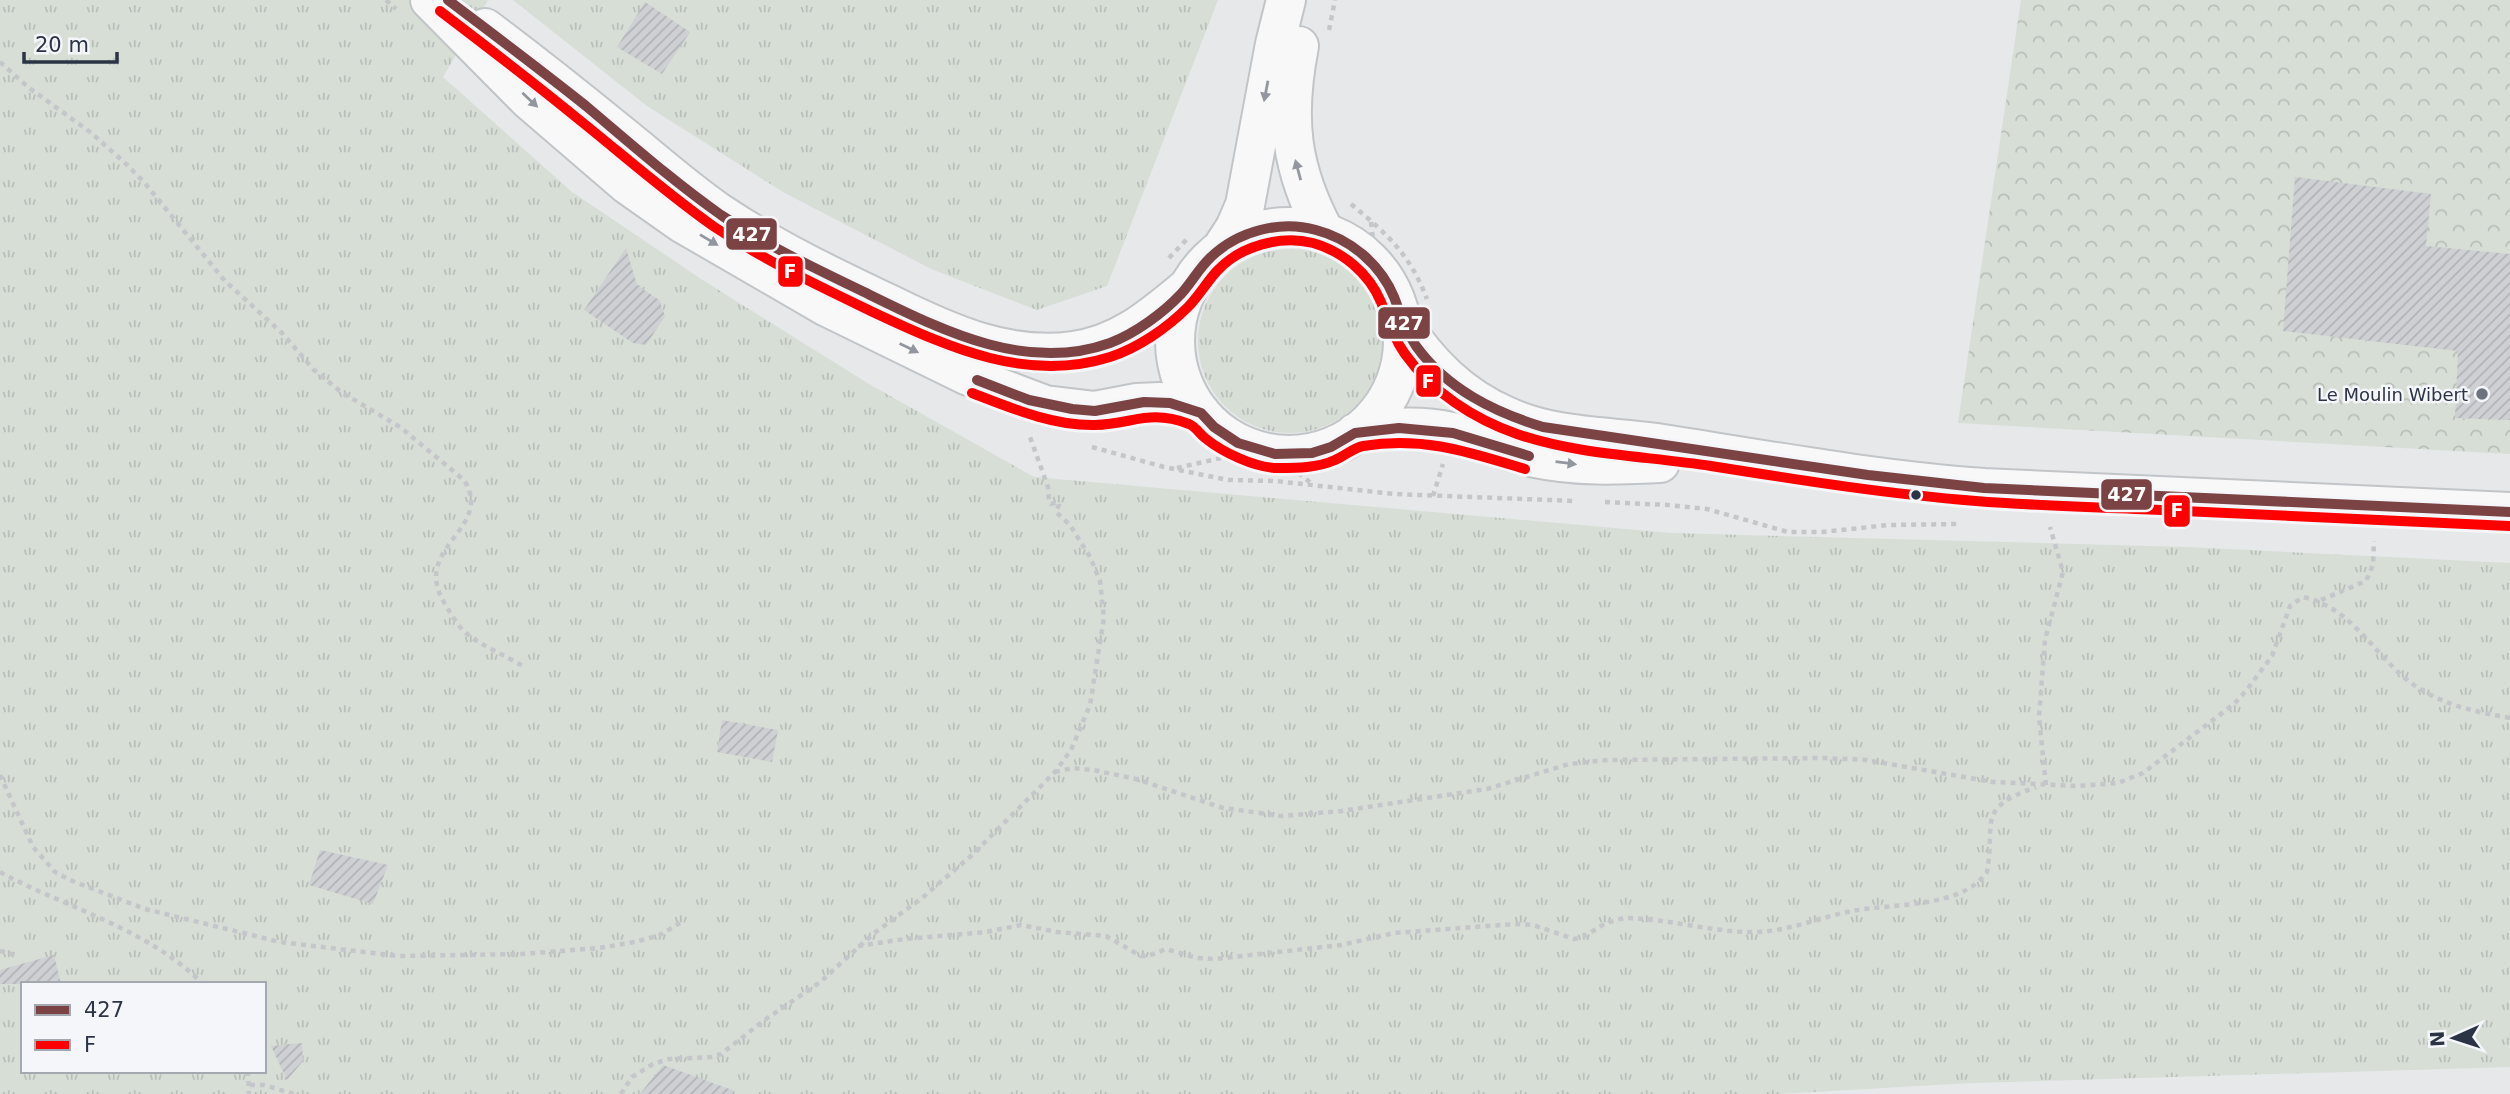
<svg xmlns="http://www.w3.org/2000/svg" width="2510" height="1094" viewBox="0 0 2510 1094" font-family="'DejaVu Sans',sans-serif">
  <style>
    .grass { fill: url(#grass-tufts); fill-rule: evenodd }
    .forest { fill: url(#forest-crowns) }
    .building { fill: url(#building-hatch) }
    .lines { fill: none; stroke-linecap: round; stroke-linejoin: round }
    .primary-casing { stroke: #c2c5c8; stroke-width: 42 }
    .path { stroke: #c5c6ca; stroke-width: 4.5; stroke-dasharray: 5 5; stroke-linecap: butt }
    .primary { stroke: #f8f8f8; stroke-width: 38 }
    .bus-1-casing { stroke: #f4f6f9; stroke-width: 16 }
    .bus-2-casing { stroke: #f4f6f9; stroke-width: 16 }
    .bus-1 { stroke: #7b4343; stroke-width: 10 }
    .bus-2 { stroke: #fe0000; stroke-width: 10 }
    .oneway { fill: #92969e }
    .poi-dot { fill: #6c737f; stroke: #f4f6f9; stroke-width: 2.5 }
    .bus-dot { fill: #2b3445; stroke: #f4f6f9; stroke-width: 2.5 }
    .labels { text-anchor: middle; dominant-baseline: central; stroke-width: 5; stroke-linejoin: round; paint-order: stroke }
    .poi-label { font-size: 18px; fill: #2b3445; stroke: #f4f6f9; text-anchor: end }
    .line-badge { stroke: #f4f6f9; stroke-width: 2.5 }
    .badge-label { font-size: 19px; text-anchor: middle; font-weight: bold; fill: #fff }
  </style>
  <defs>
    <pattern id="grass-tufts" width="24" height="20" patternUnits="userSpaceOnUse" patternTransform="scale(1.75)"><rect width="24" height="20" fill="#d6ded6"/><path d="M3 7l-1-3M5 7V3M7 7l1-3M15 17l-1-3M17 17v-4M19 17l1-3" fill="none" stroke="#b8bfb9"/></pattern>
    <pattern id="forest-crowns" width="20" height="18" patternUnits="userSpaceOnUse" patternTransform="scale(1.75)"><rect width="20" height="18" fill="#d6ded6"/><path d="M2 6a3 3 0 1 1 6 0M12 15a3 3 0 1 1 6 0" fill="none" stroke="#b8bfb9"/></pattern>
    <pattern id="building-hatch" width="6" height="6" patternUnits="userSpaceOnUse" patternTransform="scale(1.75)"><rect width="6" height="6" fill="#ced0d3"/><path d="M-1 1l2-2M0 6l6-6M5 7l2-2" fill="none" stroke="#b1b3b6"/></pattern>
  </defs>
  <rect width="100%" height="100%" fill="#e6e8ea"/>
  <path class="grass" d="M0,0H488L443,77L572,192L701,279L869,384L1034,477L1671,533L2186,547L2510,563V1067L1971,1083L1778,1094H0ZM23,984H264V1071H23Z
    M513,0H1218L1107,286L1037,310L931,269L783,192L647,106Z
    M1198 341a92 92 0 1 1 184 0a92 92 0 1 1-184 0Z"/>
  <path class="forest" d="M2021,0H2510V454L1958,423Z"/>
  <path class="building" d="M645,2L690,32L662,74L617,47Z
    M2295,177L2431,194L2426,246L2510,254V420L2455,418L2458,351L2283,331Z
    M626,248L637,285L659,300L665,316L646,345L633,343L584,310Z
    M722,720L778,730L772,762L717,752Z
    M320,850L388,865L373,904L309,885Z
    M54,955L61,984H0V970Z
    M302,1043L303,1061L287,1080L271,1046Z
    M663,1065L735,1091L734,1094H640Z"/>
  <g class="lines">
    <g class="primary-casing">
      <path id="primary" d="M430,0L528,99L628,185L682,223L827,307L966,375L1045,405L1095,411L1137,403L1160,402L1201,413
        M485,28C529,61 572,95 615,130C649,157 682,187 718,212C773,249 832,277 891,305C948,333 1007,360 1073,351C1120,345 1152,317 1187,288
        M1299,46C1285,118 1290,168 1325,233
        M1175 341a114 114 0 1 1 228 0a114 114 0 1 1-228 0Z
        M1222,248L1235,228L1245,205L1275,44L1286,0
        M1401,322C1428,363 1460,396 1506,416C1553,438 1607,436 1657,443C1766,460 1874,480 1984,488L2510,512
        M1355,433C1387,427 1421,425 1452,432C1481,439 1507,452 1535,458C1577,467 1618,465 1660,463"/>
    </g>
    <path class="path" d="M386,0L396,9
      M1329,30L1335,0
      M0,62L28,87L90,132L124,162L143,181L225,281L282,333L314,370L341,392L400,427L464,480C496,531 406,547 447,607C452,616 458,626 466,633C480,645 506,656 523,666
      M1351,204C1388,235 1409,253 1427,299
      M1371,222L1376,267
      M1169,258L1187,239
      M1382,275L1404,286
      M1092,447L1164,467L1228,480L1275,481L1394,494L1575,501
      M1275,454L1312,484
      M1177,468L1256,450
      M1433,496L1443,464
      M1605,502L1668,505L1707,509L1788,532H1822L1889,525L1959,524
      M2321,600L2366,581L2373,565L2374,541
      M1055,772L1073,768L1093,770L1136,779L1223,808L1282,816L1342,811L1487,789L1569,764L1608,760L1824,758L1866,760L1993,782L2078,786L2118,783L2143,773L2234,704L2246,691L2272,656L2290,606L2303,597C2350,607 2371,650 2406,679C2437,704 2472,711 2510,718
      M0,775L33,847L55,872L70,880L145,909L280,942L398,956L522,954L599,948L635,942L660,935L680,923
      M2046,785L2039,717L2045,640L2063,572L2050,527
      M0,872C68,909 147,928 203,984
      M858,946L905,939L986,932L1021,925L1057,932L1106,936L1141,956H1148L1166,949L1197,958L1215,959L1341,945L1394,933L1514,924L1533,925L1574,939L1583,937L1606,923L1624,918C1668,918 1712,933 1757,932C1789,931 1821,917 1852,911C1892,903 1961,909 1987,872C1996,820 1975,809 2036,787
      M0,951L19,956
      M248,1071L249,1094
      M250,1085H264L294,1094
      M621,1094L632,1077L653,1064L669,1059L711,1057L721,1054L766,1019L819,983L873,934L922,898L972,855L1055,772L1071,750L1090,705L1104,618L1100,581L1090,557L1070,525L1056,512L1059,505L1058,502L1051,504L1049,501L1048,487L1030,437"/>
    <use href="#primary" class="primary"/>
    <g class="bus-1-casing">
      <path id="bus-1" d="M448,0C494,35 541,70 586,106C630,143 674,182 721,215C766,245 814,268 862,291C938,328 1024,374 1110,343C1136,333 1163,313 1181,294C1192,282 1199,268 1211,257C1238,231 1280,220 1316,230C1351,239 1381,265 1394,297C1401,315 1405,330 1416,346C1447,389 1494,412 1543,427L1868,475L1984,488L2510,512
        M977,380L1029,400L1072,409L1095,411L1144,402L1170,403L1201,413L1214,427L1238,443L1275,454L1312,453L1331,447L1355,433L1399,428L1453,433L1529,456"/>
    </g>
    <g class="bus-2-casing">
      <path id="bus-2" d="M440,11C486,46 532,81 577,118C622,154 666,193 713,226C765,261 821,287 877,314C950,348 1028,383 1110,357C1138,348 1167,328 1188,307C1199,296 1206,283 1217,271C1240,246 1280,235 1313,243C1342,251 1369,273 1381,302C1388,320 1393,337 1405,354C1432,392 1474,419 1517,434C1578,455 1647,456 1711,466C1799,480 1887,494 1976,501C2037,506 2100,507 2161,510C2277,515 2393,521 2509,526
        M972,393C1011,408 1053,426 1095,425C1133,424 1149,409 1189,424C1196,427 1199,433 1205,438C1222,452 1255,468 1278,468C1297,468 1317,468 1335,460C1345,456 1353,448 1363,446C1423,436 1469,452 1525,469"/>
    </g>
    <use href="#bus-1" class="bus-1"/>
    <use href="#bus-2" class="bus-2"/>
  </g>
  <defs><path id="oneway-solid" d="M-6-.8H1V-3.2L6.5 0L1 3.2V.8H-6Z" transform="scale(1.75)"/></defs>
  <g class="oneway">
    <use href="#oneway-solid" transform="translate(1266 91) rotate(101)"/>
    <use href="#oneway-solid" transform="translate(530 100) rotate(43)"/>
    <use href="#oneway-solid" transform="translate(1298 170) rotate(-105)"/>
    <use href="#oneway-solid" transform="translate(709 240) rotate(31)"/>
    <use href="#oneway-solid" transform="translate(909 348) rotate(26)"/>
    <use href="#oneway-solid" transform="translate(1566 463) rotate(7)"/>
  </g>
  <circle class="poi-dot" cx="2482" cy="394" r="7"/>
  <circle class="bus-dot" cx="1916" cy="495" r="6"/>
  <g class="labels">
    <g class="poi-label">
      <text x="2468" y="394">Le Moulin Wibert</text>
    </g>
  </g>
  <g class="line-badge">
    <rect x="725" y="217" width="53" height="34" rx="7" fill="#7b4343"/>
    <rect x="777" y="255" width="27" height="33" rx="7" fill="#fe0000"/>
    <rect x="1377" y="306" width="54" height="34" rx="7" fill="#7b4343"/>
    <rect x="1415" y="364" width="27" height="34" rx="7" fill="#fe0000"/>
    <rect x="2100" y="478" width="53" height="33" rx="7" fill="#7b4343"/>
    <rect x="2163" y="494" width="28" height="34" rx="7" fill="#fe0000"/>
  </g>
  <g class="badge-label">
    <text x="752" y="241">427</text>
    <text x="790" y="278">F</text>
    <text x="1404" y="330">427</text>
    <text x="1428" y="388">F</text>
    <text x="2127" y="501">427</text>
    <text x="2177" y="517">F</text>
  </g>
  <rect x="21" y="982" width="245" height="91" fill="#f4f6f9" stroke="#a4a8b1" stroke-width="2"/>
  <rect x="35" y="1005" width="35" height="10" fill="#7b4343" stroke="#a4a8b1" stroke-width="2"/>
  <text x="84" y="1017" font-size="21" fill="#2b3445">427</text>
  <rect x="35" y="1040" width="35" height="10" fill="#fe0000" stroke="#a4a8b1" stroke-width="2"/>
  <text x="84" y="1052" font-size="21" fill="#2b3445">F</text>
  <g transform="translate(2454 1038) rotate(267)" stroke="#f4f6f9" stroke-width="5" paint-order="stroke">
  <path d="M0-5L12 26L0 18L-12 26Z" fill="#2b3445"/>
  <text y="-10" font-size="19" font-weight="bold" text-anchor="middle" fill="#2b3445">N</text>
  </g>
  <path d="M24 52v10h93v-10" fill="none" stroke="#2b3445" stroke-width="3.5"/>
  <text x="35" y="52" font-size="21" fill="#2b3445" stroke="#f4f6f9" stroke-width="5" paint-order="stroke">20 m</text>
</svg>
